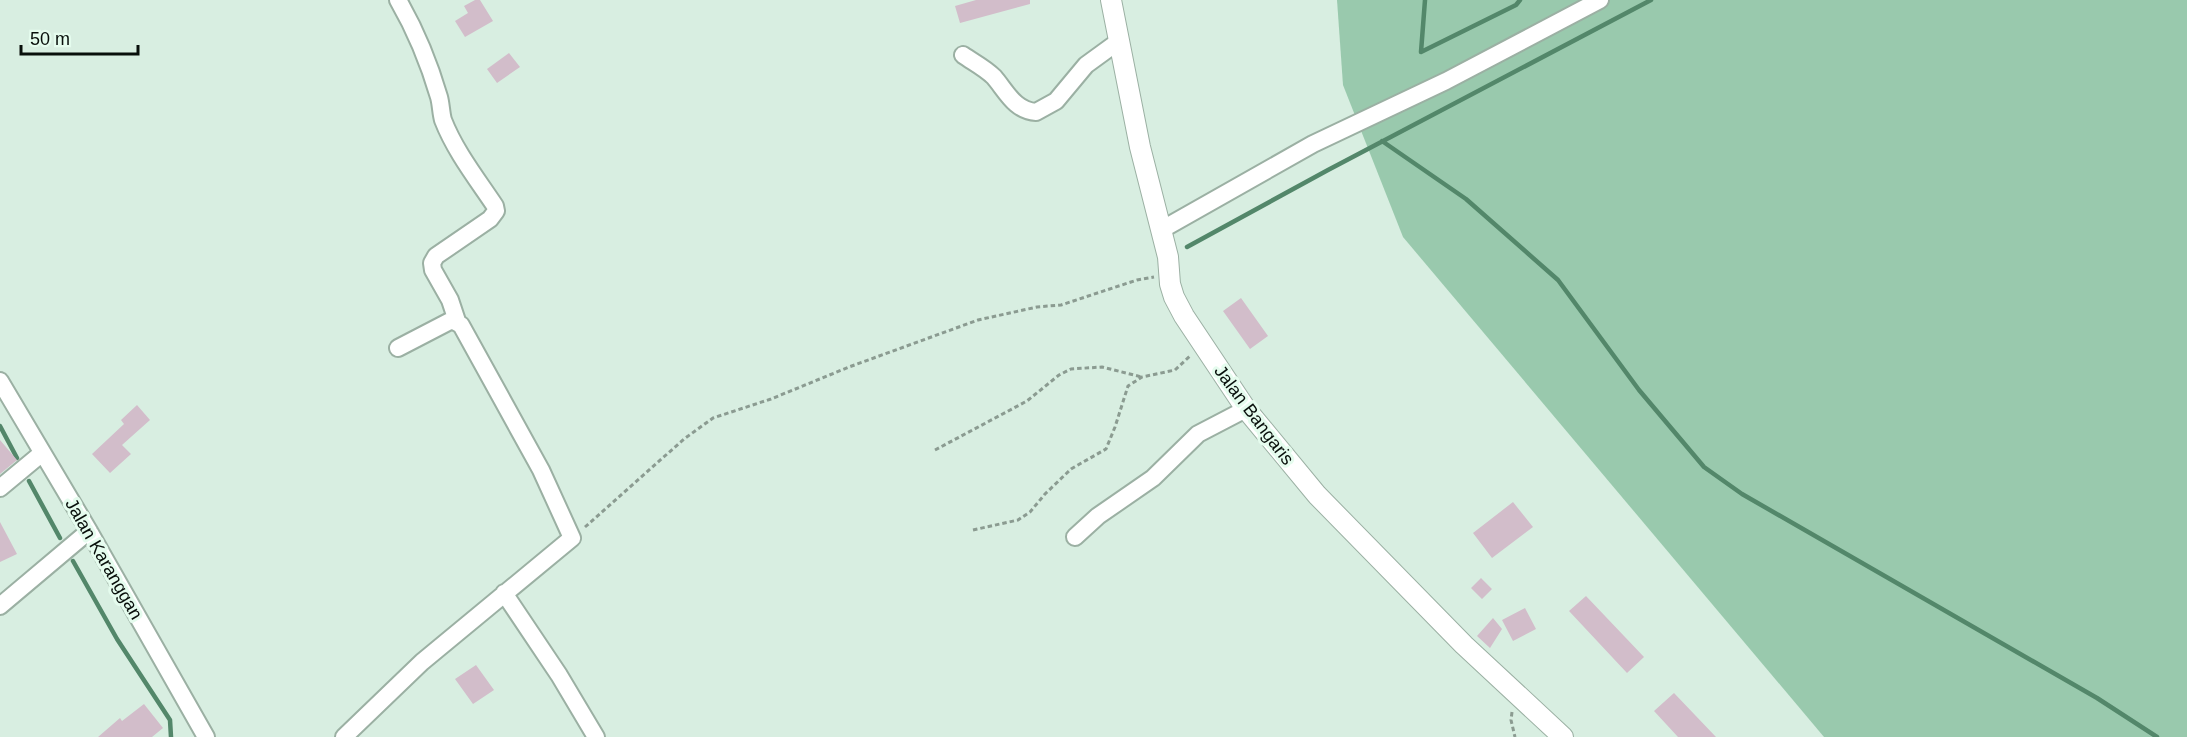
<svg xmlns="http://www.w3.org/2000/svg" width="2187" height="737" viewBox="0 0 2187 737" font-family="Helvetica,sans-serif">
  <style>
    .green { fill: #99c9ad }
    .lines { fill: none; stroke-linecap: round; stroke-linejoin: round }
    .stream { stroke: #53876a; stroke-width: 4.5 }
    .building { fill: #d2bdca }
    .minor-casing { stroke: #9bb0a3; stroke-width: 20 }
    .tertiary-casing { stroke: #9bb0a3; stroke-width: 22 }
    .path { stroke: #8b9b91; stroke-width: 3; stroke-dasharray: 4.5 3; stroke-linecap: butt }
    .minor { stroke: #fff; stroke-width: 16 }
    .tertiary { stroke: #fff; stroke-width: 20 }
    .labels { text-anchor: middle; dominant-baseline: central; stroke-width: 6; stroke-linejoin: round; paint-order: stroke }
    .street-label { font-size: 18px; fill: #080f0b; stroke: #e5fcee }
  </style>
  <rect width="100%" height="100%" fill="#d8eee1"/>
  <path class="green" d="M1337,0H2187V737H1824L1403,237L1343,85Z"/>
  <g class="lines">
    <path class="stream" d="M1425,0L1421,52L1516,5L1520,0
      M1382,141L1466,199L1558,280L1639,390L1704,467L1742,494L2097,698L2157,737
      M1187,247L1328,170L1651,0
      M0,426L17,458
      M29,481L60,538
      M73,561L117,639L170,720L171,737"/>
  </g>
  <path class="building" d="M475,0H480L493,21L465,37L455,21L468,13L464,6Z
    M976,0H1030V4L960,23L955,6Z
    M509,53L520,67L497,83L487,69Z
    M1241,298L1268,336L1250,349L1223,311Z
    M137,405L150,420L122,445L131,454L110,473L92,454L124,424L121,420Z
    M0,440L17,460L0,474Z
    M1513,502L1533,527L1492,558L1473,533Z
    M0,522L17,554L0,562Z
    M1481,578L1492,589L1482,599L1471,588Z
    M1586,596L1644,657L1627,673L1569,611Z
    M1525,608L1536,629L1513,641L1502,620Z
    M1493,618L1502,629L1490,648L1477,636Z
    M476,665L494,690L473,704L455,679Z
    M1674,693L1716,737H1678L1654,711Z
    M144,704L163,728L152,737H98L120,718L122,721Z"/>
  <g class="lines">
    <g class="minor-casing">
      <path id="minor" d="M398,0C416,31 429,63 439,97C441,104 441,113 443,120C455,151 477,179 495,206L496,211L490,219L436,256L432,263L433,270L450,300L457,321
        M963,55C973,62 985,68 994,77C1006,91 1015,111 1036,112L1056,101L1086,65L1119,41
        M1161,230L1313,144L1446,81L1600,0
        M0,381L89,531L206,737
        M0,488L41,454
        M1075,537L1098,516L1153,478L1198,434L1246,409
        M504,593L559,675L596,737
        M0,606L89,531
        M344,737L422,662L572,538L541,470L461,325L452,320L398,348"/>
    </g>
    <g class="tertiary-casing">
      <path id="tertiary" d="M1111,0L1140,147L1168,257L1170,284L1174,297L1184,316L1246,409L1317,495L1464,645L1563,737"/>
    </g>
    <path class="path" d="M935,450L1027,401L1059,375L1071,369L1102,367L1142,377
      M585,527L684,439L713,418L771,399L849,367L978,320L1037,307L1061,305L1137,280L1154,277
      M973,530L1018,520L1030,512L1045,494L1071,469L1106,449L1115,427L1128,386L1142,377L1175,370L1190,356
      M1512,712L1511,720L1515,737"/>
    <use href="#minor" class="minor"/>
    <use href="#tertiary" class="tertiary"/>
  </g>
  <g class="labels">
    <g class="street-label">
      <text transform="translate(1254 415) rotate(53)">Jalan Bangaris</text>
      <text transform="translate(104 559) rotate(60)">Jalan Karanggan</text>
    </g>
  </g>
  <path d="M21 45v9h117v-9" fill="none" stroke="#080f0b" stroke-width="3"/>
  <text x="30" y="45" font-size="18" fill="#080f0b" stroke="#e5fcee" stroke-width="4.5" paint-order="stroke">50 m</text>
</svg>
